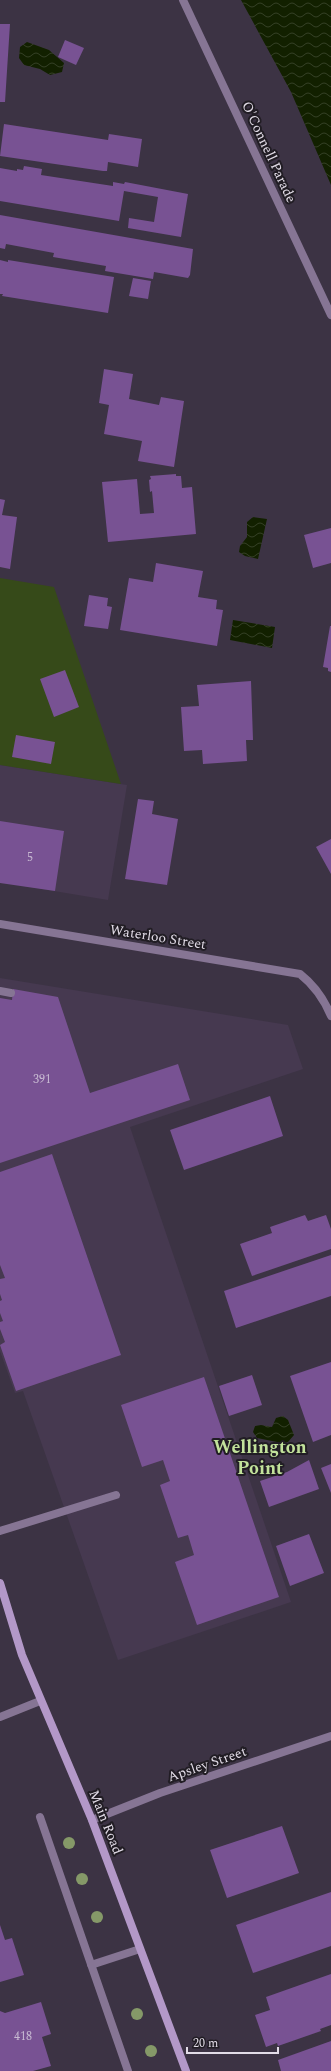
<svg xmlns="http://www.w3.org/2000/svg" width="331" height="2071" viewBox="0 0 331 2071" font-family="Spectral,serif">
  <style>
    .built { fill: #463950 }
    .park { fill: #364a19 }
    .water { fill: url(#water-waves) }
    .building { fill: #785293 }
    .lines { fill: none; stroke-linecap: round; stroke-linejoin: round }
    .service { stroke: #867594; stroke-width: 8 }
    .minor { stroke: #867594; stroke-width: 8 }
    .secondary { stroke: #b398c8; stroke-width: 8 }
    .tree { fill: #859968 }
    .labels { text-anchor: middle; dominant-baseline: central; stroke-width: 4; stroke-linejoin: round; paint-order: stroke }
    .number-label { font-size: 12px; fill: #c8bad2 }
    .street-label { font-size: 14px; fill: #e2dce7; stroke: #211d24 }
    .district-label { font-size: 18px; font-weight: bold; fill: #c2e29b; stroke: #211d24 }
  </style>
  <defs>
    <pattern id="water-waves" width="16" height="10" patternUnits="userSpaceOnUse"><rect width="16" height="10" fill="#122000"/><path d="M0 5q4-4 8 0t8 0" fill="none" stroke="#344025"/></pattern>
  </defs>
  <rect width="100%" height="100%" fill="#3c3344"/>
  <path class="built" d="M0,765L127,785L108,900L0,882Z
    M0,978L288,1025L303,1069L130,1127L291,1602L118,1660L23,1391L15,1393L0,1351Z"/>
  <path class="park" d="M0,578L54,587L121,784L0,765Z"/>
  <path class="water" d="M241,0H331V185L291,92Z
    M27,42L49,50L64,63L62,72L50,75L40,69L24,65L19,58L20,47Z
    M253,517L267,519L258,559L245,556L239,552L240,546L247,537V522Z
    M233,620L275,627L272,648L230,640Z
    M283,1416L288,1420L294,1435L288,1442L282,1443L257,1438L253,1432L255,1426L261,1425L272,1427L276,1418Z"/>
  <path class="building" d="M0,24H10L5,102H0Z
    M65,40L84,48L76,65L58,57Z
    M4,124L108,140L109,134L142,139L138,167L108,162L107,171H103L0,156Z
    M24,166L42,169L41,175L113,186V182L124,184L125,182L188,194L181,237L128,228L129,218L154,222L158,197L124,191L119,221L0,201V168L17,171V169L23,170Z
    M0,215L193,249L190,275L188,278L154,272L153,279L105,271L106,266L53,257L54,253L6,244L5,249L0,248Z
    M0,260L8,262V260L114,277L108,313L2,296L3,294H0Z
    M133,278L151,281L148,299L129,296Z
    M104,369L133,374L129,399L159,405L161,397L184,401L174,467L138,461L142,441L104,434L109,405L99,403Z
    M176,474V476H181L182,488L192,487L196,534L108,542L102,482L137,479L140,514L154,513L152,491L150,492L149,480L151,479L150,476Z
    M0,499L5,500L2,515L17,517L10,569L0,567Z
    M331,528V563L313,568L304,535Z
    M156,563L203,571L198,597L217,600L216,609L223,610L217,646L120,630L129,578L153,582Z
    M89,595L108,598L107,606L112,607L108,629L84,626Z
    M330,626H331V672L328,671V668L323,667Z
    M65,670L79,707L54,717L40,679Z
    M251,681L253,740H246L247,761L203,764L202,750L184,751L181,707L199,706L197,685Z
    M16,735L55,742L51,764L12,757Z
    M138,799L154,801L152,814L178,819L167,885L125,879Z
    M0,821L64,831L55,891L0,883Z
    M331,839V874L316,847Z
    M13,989L58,997L90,1093L178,1064L190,1100L0,1163V998L12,1000Z
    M270,1096L283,1136L184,1170L170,1130Z
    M52,1154L121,1355L16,1391L0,1345L5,1342L0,1329V1322L3,1321L0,1313V1301L2,1300L0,1294V1279L5,1278L0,1265V1172Z
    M305,1215L308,1221L326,1215L331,1229V1249L252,1276L240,1244L272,1233L270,1227Z
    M331,1255V1296L236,1328L224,1291Z
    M331,1362V1435L313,1442L290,1376Z
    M252,1375L262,1405L229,1416L219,1386Z
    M204,1377L279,1597L197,1625L175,1562L194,1555L188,1535L178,1538L160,1485L170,1481L163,1460L142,1467L121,1405Z
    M309,1460L319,1489L269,1507L260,1481L287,1472Z
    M331,1464V1493L321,1468Z
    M309,1534L324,1573L290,1586L276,1546Z
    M282,1826L299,1873L227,1898L210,1850Z
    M331,1892V1946L253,1973L236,1925Z
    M0,1925L5,1940L12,1938L24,1975L0,1982Z
    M331,1974V2025L320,2029L321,2031L278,2046L277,2043L266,2047L255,2015L270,2010L266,1997Z
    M41,2002L51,2034L42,2037L51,2066L33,2071H0V2011L5,2013Z
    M331,2041V2071H281L278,2060Z"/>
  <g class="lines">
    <path class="service" d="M0,991L11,993
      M0,1531L116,1495
      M40,1817L128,2071
      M91,1965L140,1949"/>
    <path class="minor" d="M183,0L331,315
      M0,924L300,974C314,985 324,999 331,1016
      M0,1717L40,1701
      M92,1820L160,1793L331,1736"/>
    <path class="secondary" d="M0,1583L22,1655L92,1820L186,2071"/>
  </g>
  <g class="tree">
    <circle cx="69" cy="1843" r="6"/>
    <circle cx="82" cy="1879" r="6"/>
    <circle cx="97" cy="1917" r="6"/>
    <circle cx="137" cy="2014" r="6"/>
    <circle cx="151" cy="2051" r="6"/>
  </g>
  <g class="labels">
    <g class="number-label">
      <text x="30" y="857">5</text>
      <text x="42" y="1079">391</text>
      <text x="23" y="2036">418</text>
    </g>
    <g class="street-label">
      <text transform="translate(269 152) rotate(65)">O'Connell Parade</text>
      <text transform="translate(158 937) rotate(9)">Waterloo Street</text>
      <text transform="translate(207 1764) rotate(-19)">Apsley Street</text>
      <text transform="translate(106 1822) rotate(68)">Main Road</text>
    </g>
    <g class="district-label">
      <text x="260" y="1447">Wellington<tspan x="260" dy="21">Point</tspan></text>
    </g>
  </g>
  <path d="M187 2047v6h91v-6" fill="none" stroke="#e2dce7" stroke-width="2"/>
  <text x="193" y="2047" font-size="12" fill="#e2dce7" stroke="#211d24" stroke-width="3" paint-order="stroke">20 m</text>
</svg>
